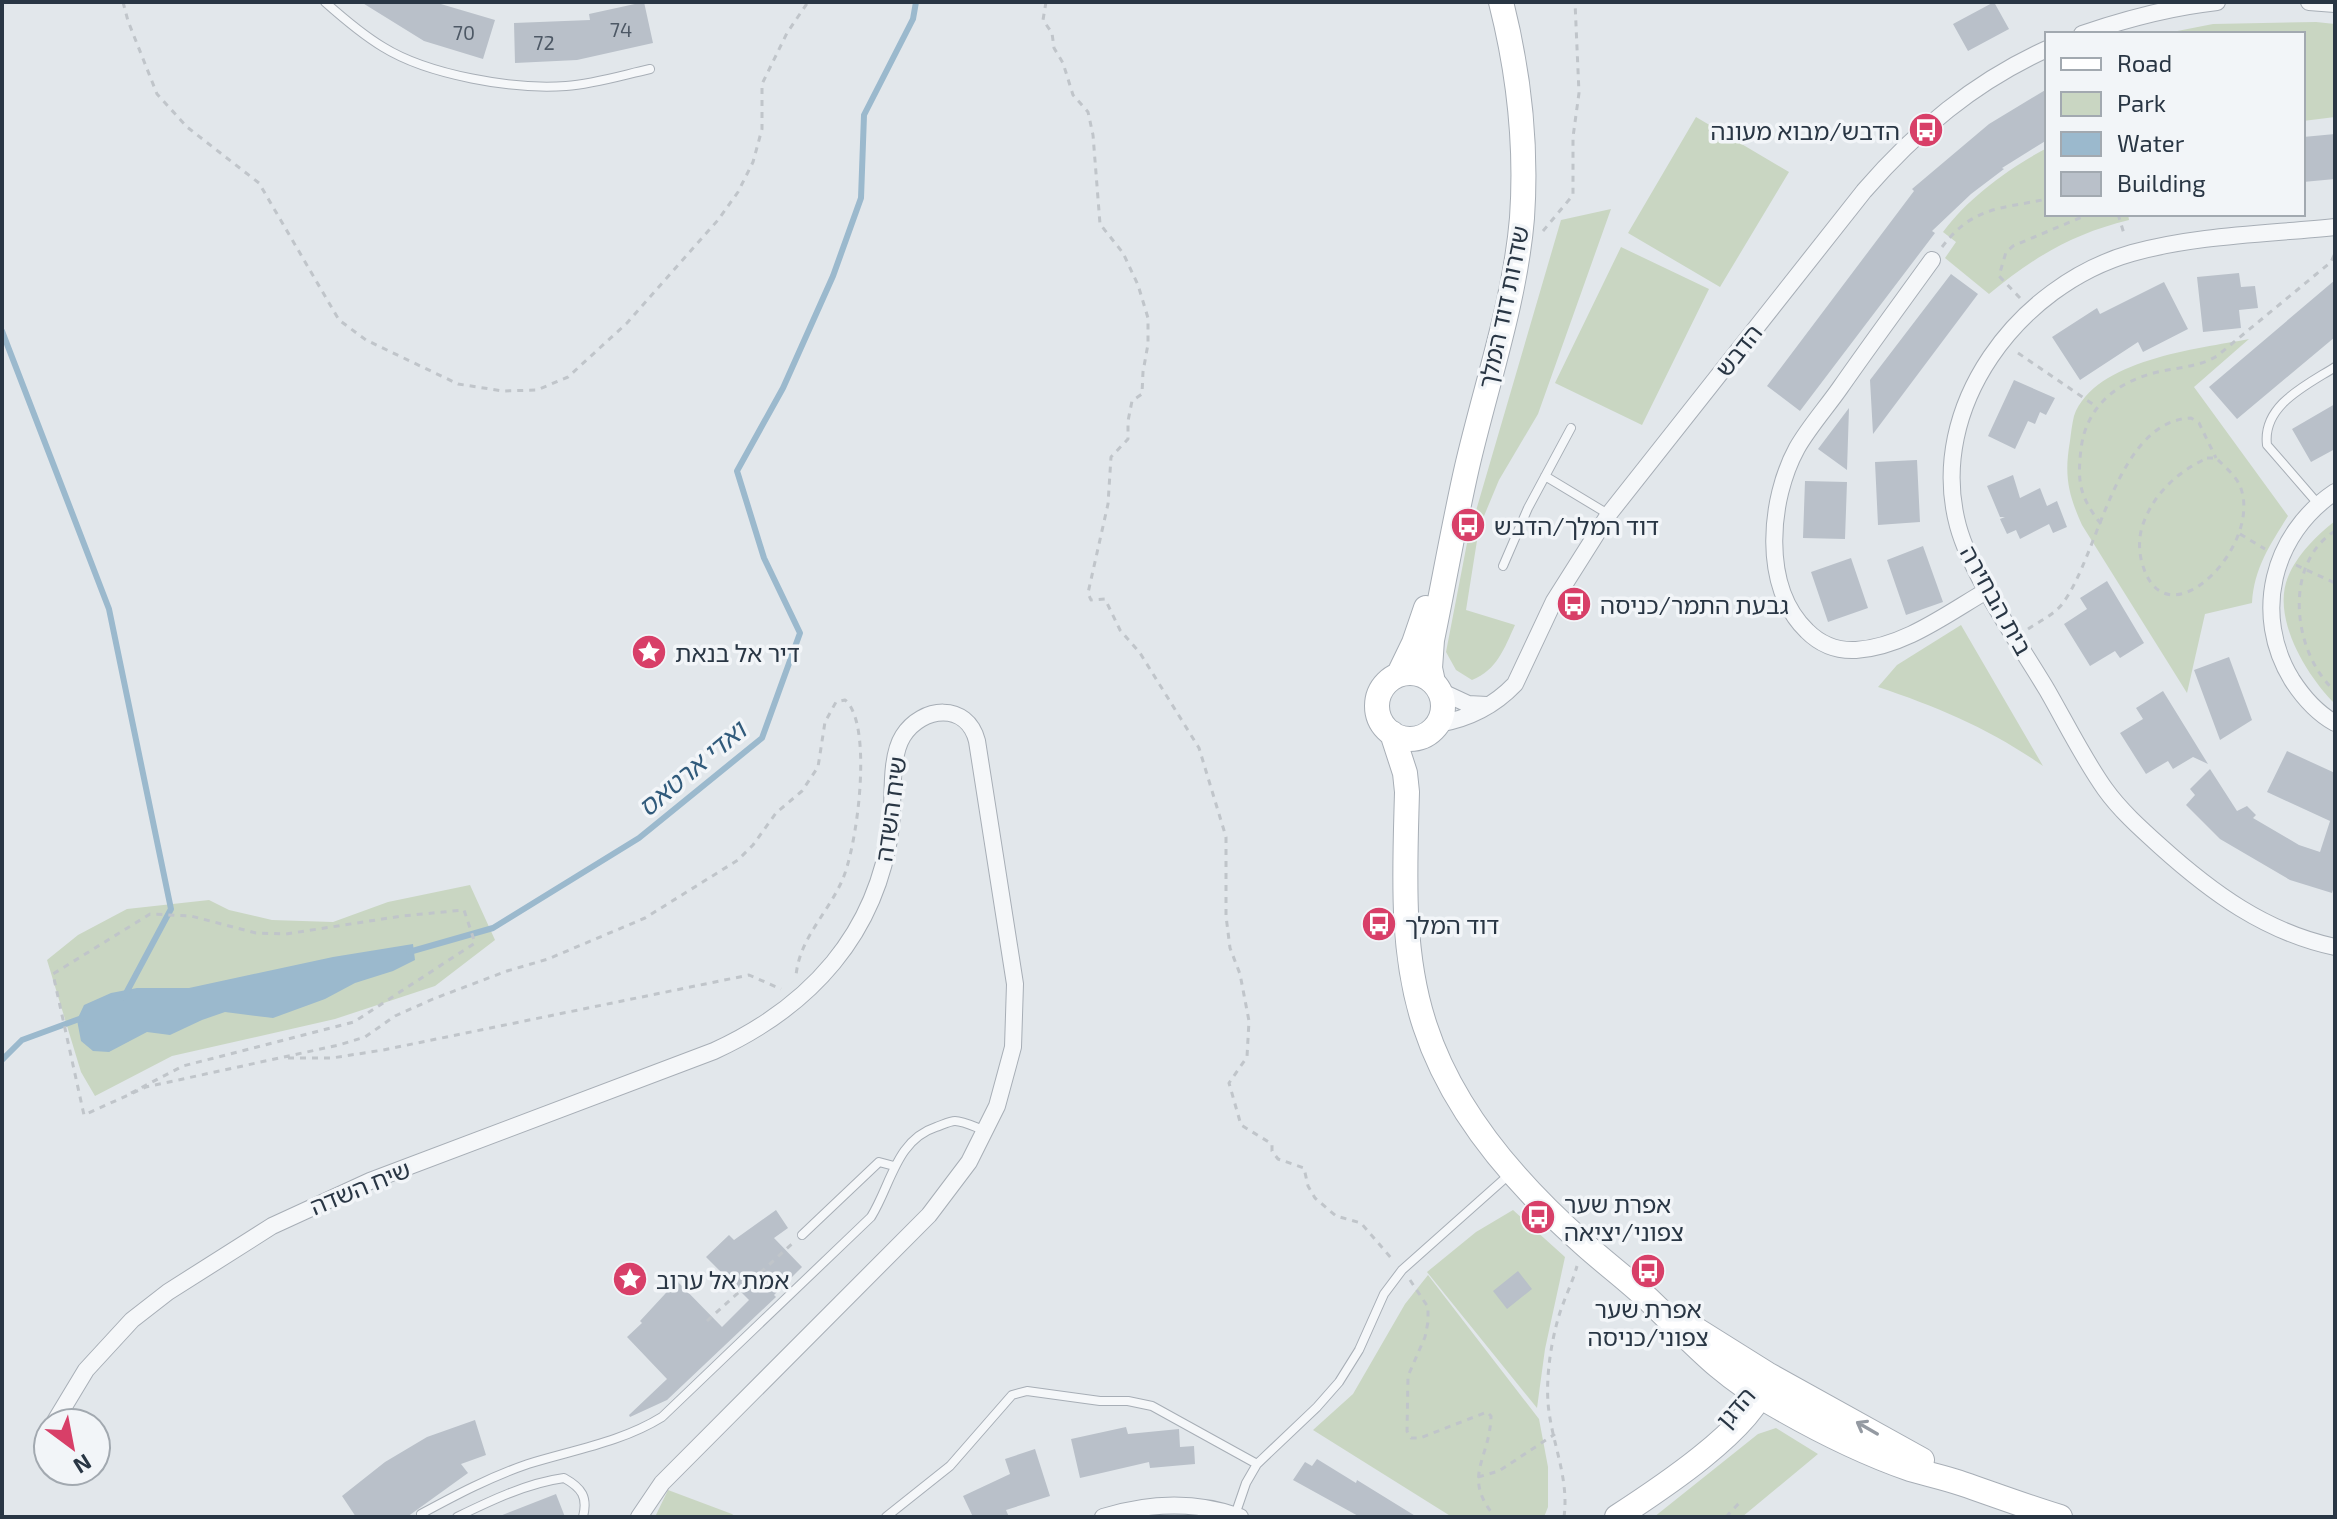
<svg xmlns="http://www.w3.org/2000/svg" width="2337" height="1519" viewBox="0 0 2337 1519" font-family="'Exo 2','Noto Sans Hebrew',sans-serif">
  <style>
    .green { fill: #c9d6c2 }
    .water { fill: #9bb9cd }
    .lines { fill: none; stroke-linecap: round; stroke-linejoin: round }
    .stream { stroke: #9bb9cd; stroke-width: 6 }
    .building { fill: #b9c0c9 }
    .lane-casing { stroke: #a7aeb6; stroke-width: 10 }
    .street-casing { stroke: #a7aeb6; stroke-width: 18 }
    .secondary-casing { stroke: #a7aeb6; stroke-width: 26 }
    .path { stroke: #c0c5ca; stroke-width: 3; stroke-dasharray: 6 6; stroke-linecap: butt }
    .lane { stroke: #f5f7f9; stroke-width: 8 }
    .street { stroke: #f5f7f9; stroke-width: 16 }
    .secondary { stroke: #fff; stroke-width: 24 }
    .oneway { stroke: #949aa2 }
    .labels { text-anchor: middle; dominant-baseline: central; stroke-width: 7; stroke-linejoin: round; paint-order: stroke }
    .number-label { font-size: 20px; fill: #4d5865 }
    .poi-label { font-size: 24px; fill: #293644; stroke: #f2f5f8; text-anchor: start }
    .street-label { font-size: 24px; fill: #293644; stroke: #f2f5f8 }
    .water-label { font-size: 26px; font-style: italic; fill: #305a7b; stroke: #f2f5f8 }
  </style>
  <rect width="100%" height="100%" fill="#e2e7eb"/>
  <path class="green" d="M2316,22L2335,24V117L2303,121V34H2162L2213,24Z
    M1696,117L1789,172L1720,287L1628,233Z
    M2047,148V214H2128L2129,220C2072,234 2034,257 1989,294L1945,258L1956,242L1943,232C1968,198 2009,168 2047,148Z
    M1611,209L1538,414L1499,480L1479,528L1466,610L1515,625C1504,649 1497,670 1472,680L1456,670L1446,652L1468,538L1561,220Z
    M1621,247L1709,289L1642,425L1555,383Z
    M2249,339L2194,387L2288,516C2270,545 2254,568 2252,603L2205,614L2187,693L2082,525C2068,494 2064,475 2070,441C2071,433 2072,424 2074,416C2095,359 2198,349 2249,339Z
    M2335,521V704C2307,676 2271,618 2288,577C2297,555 2317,535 2335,521Z
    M1961,625L2043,766C1990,729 1938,707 1878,687L1897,665Z
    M470,885L495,940L435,986L335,1019L172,1056L95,1096L81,1072L47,960L78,935L127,909L209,900L229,910L272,920L333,922L388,902Z
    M1513,1210L1565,1257L1545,1349L1537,1408L1427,1272L1476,1232Z
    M1428,1275L1539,1419L1548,1467V1507L1544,1517H1452L1313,1430L1353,1394L1405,1304Z
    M1776,1428L1818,1454L1742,1517H1654L1758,1434Z
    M668,1490L732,1514L736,1517H655Z"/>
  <path class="water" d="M413,944L415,960L393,971L355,983L325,999L273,1018L225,1012L202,1020L170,1035L147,1032L109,1052L93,1051L81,1041L77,1020L84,1005L111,993L137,988H189L333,957Z"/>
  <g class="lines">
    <path class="stream" d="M2,331L109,609L171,909L124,997
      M409,952L493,928L639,838L762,738L800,633L764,558L737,471L783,388L833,276L861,198L864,115L913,19L916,2
      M2,1060L22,1040L82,1018"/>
  </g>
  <path class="building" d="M361,2H434L495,20L483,59L424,41Z
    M644,2L653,43L577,60L515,63L514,23L590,20L589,14Z
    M1994,2L2009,29L1968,51L1953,24Z
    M2047,89V140L2002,168L2004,169L1971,194L1932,231L1935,233L1800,411L1767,386L1914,191L1912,189L1989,124Z
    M2335,134V179L2303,182V137Z
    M2239,273L2241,287L2255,286L2258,308L2239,310L2241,328L2203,332L2197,277Z
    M1951,274L1978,294L1873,434L1870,380Z
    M2335,280V337L2237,419L2209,387Z
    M2164,282L2188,329L2143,352L2138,342L2080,380L2052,337L2097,308L2100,314Z
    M2014,380L2055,398L2046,415L2040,412L2035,424L2028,421L2015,449L1988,436Z
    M2335,404V449L2311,462L2292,429Z
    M1849,408L1847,470L1818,449Z
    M1917,460L1920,522L1878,525L1875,462Z
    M2013,475L2020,498L2040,488L2047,506L2057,501L2067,527L2053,533L2049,524L2020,539L2016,530L2007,534L2000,519L2005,517H2000L1987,486Z
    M1805,481L1847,482L1845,539L1803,538Z
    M1923,546L1943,602L1906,615L1887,560Z
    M1851,558L1868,608L1828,622L1811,572Z
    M2107,581L2144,643L2120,658L2115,651L2090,666L2064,624L2087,609L2080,598Z
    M2229,657L2252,720L2220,740L2194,670Z
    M2163,691L2208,764L2193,757L2173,769L2168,761L2146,774L2120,733L2143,719L2136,708Z
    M2287,751L2335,773V883L2332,893L2290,880L2220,839L2186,805L2195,795L2190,789L2210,769L2237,811L2247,806L2256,815L2253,818L2299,845L2320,852L2330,821L2267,792Z
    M776,1210L788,1228L774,1238L802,1267L774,1295L776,1297L667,1400L630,1417L629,1415L667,1379L627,1337L642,1323L640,1321L677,1281L722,1327L749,1300L706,1257L729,1235L734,1240Z
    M1518,1271L1532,1289L1507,1309L1493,1291Z
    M475,1420L486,1455L461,1464L468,1473L407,1517H356L342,1496L385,1462L427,1437Z
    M1126,1427L1128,1434L1179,1429L1180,1447L1194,1446L1195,1464L1150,1468L1149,1462L1080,1478L1071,1439Z
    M1035,1449L1050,1496L1006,1510L1009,1517H973L963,1496L1010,1474L1005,1459Z
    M1317,1459L1356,1483L1357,1480L1417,1517H1360L1293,1480L1305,1462L1312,1466Z
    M556,1494L565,1517H500V1516Z"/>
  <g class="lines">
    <g class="lane-casing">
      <path id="lane" d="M325,2C343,18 363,35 383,47C428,75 514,90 566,86C594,84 623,75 650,69
        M1545,476L1608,514
        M2319,505L2267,445C2262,405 2307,385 2335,367
        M1503,566L1528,508L1571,428
        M802,1235L879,1162L894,1166
        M421,1514C456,1495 490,1477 528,1464C573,1450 622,1442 662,1417L871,1217C891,1185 896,1140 936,1127C942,1125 950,1121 955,1121C964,1121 977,1128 986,1131
        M1235,1515L1246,1483L1257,1464L1317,1407L1339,1382L1359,1350L1384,1294L1402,1270L1511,1173
        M457,1517C490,1501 527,1483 564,1478C582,1488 588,1497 583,1517
        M886,1517L950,1466L1012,1395L1027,1391L1100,1401H1128L1152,1406L1257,1464"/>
    </g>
    <g class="street-casing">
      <path id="street" d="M2309,2L2335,4
        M2082,34C2126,19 2171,7 2217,2
        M2335,227C2268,234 2197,235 2132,253C2019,285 1926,407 1958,526C1972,577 2019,643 2047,690C2066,723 2083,758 2105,789C2120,810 2140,828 2160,846C2211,892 2265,932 2335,947
        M1932,260C1901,303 1870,345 1840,388C1826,408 1809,427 1797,448C1769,499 1761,587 1807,631C1820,644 1837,651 1856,650C1904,647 1948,613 1988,590
        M2335,492C2272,534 2252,615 2292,680C2303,697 2317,713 2335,723
        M1440,691L1468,704L1487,705
        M1438,724C1468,719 1494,706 1515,684L1554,601L1609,514L1864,191C1916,131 1974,82 2047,49
        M54,1423L86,1370L132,1320L168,1292L272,1226L370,1181L714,1051C810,1007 877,934 891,827C894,801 889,758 903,736C922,706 967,702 977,741L1015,984L1013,1047L997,1106L969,1162L929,1215L662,1483L639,1517
        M44,1440L48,1434
        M1103,1517C1148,1503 1196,1501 1240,1517"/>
    </g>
    <g class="secondary-casing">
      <path id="secondary" d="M1377 706a33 33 0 1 1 66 0a33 33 0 1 1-66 0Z
        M1399,674L1414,643L1426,608
        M1433,682L1430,668L1432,640C1444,582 1454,524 1467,467C1486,385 1515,302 1522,218C1527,145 1519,73 1501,2
        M1392,733L1405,773L1407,792C1405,870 1400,951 1425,1026C1453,1112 1517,1185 1584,1244C1605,1263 1628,1280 1648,1299C1692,1341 1719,1374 1773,1404C1816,1429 1864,1453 1910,1469C1927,1474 1946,1478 1963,1484C1995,1495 2027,1507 2060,1517
        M1684,1322L1767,1374L1922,1460
        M1617,1517C1657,1491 1752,1429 1765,1384"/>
    </g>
    <path class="path" d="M123,2L128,21L157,94L187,127L259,183L339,320L366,340L458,384L503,391L537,390L568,377L627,323L718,220L738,192L753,162L762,129V84L787,33L808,2
      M1046,2L1043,20L1052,33L1054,48L1063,63L1073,95L1088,112L1093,135L1100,224L1123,253L1138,285L1148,318V344L1143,372L1142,394L1132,401L1128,421V439L1111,457L1108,504L1088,593L1091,600L1105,599L1120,630L1140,653L1199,748L1226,837V916L1230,948L1240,974L1249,1021L1247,1057L1229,1083L1241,1125L1272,1144V1151L1278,1159L1304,1168L1308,1186L1315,1198L1336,1216L1361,1223L1392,1259
      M2118,214L2125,237
      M1543,231L1573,195V137L1579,93L1575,2
      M1942,247C1973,206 2001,209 2047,199
      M2020,298L1999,276L2006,252L2013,246L2089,214
      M2018,353L2097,407
      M2207,458H2216C2224,466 2236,476 2240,486C2264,543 2170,642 2144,569C2139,556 2138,541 2142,527C2153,494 2176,473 2207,458Z
      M2101,524C2080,497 2077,483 2081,449C2086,406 2118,381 2158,372C2179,367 2199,367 2217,356L2331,262L2335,253
      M2335,531C2282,564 2293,654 2335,691
      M2240,534L2265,549
      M2296,565L2335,583
      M2028,629C2040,621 2054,615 2063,603C2100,552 2116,421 2191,418L2199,423L2216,458
      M288,1058H332L383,1050L749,975L781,989
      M131,1093L183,1066L354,1022L475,943L464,910L402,916L286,934L256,933L191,916L150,914L53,974L84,1115L146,1087L339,1045L365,1037L395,1016L433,999L507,971L548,959L645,918L738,860L753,845L776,813L802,791L818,767L825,722L836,702L845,700C874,724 857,851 841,883C826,915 799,940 796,976
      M1410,1280L1428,1307V1322L1425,1337L1408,1376L1407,1431L1411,1438H1420L1487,1412L1491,1416C1490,1460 1461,1476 1495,1517
      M707,1321L793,1243
      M1478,1477L1499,1471L1555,1434
      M1564,1517C1569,1480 1554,1448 1549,1412C1545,1384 1550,1347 1558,1319C1563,1301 1572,1284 1577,1266
      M1726,1517L1741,1501"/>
    <use href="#lane" class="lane"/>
    <use href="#street" class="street"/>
    <use href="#secondary" class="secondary"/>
  </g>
  <defs><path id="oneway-shaft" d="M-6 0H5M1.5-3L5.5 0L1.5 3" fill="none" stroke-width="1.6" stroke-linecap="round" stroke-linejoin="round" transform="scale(2)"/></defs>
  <use class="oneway" href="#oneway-shaft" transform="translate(1867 1428) rotate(-150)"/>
  <defs>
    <g id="bus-disc" transform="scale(1.8)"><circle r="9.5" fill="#d83f68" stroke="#f2f5f8"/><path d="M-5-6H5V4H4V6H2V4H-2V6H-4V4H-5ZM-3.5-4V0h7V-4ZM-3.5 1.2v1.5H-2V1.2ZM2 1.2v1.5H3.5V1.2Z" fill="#fff"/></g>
    <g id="sight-disc" transform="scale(1.8)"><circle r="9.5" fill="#d83f68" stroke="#f2f5f8"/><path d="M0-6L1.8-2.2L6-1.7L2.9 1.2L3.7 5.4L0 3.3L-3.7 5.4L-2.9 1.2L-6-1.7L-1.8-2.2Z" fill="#fff"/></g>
  </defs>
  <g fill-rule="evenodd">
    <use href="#bus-disc" x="1926" y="130"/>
    <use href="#bus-disc" x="1468" y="525"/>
    <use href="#bus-disc" x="1574" y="604"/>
    <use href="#sight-disc" x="649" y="652"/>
    <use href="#bus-disc" x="1379" y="924"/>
    <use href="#bus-disc" x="1538" y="1217"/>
    <use href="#bus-disc" x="1648" y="1271"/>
    <use href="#sight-disc" x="630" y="1279"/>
  </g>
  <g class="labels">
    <g class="number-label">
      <text x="621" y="29">74</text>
      <text x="464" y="32">70</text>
      <text x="544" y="42">72</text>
    </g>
    <g class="poi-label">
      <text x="1900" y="130" text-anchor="end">הדבש/מבוא מעונה</text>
      <text x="1494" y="525">דוד המלך/הדבש</text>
      <text x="1600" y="604">גבעת התמר/כניסה</text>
      <text x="675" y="652">דיר אל בנאת</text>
      <text x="1405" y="924">דוד המלך</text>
      <text x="1564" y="1203">אפרת שער<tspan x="1564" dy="28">צפוני/יציאה</tspan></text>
      <text x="656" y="1279">אמת אל ערוב</text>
      <text x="1648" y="1308" text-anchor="middle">אפרת שער<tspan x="1648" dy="28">צפוני/כניסה</tspan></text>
    </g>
    <g class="street-label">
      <text transform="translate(1503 307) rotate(-78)">שדרות דוד המלך</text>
      <text transform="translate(1738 350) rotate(-52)">הדבש</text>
      <text transform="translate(1997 600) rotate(61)">בית הבחירה</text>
      <text transform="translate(890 809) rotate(-82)">שיח השדה</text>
      <text transform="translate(360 1187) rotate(-22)">שיח השדה</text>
      <text transform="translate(1735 1407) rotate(-49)">הדגן</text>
    </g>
    <g class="water-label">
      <text transform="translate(691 768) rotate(-40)">ואדי ארטאס</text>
    </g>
  </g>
  <rect width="2337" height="1519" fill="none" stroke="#293644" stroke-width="8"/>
  <rect x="2045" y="32" width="260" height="184" fill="#f2f5f8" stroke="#a2a9b0" stroke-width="2"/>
  <rect x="2061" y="58" width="40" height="12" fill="#ffffff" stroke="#a2a9b0" stroke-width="2"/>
  <text x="2117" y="72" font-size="24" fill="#293644">Road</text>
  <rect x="2061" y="92" width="40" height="24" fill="#c9d6c2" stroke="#a2a9b0" stroke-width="2"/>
  <text x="2117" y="112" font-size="24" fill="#293644">Park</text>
  <rect x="2061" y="132" width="40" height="24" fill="#9bb9cd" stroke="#a2a9b0" stroke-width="2"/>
  <text x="2117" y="152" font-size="24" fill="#293644">Water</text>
  <rect x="2061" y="172" width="40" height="24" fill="#b9c0c9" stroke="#a2a9b0" stroke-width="2"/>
  <text x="2117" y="192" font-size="24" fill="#293644">Building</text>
  <g transform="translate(72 1447) rotate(148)"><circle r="38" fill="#f2f5f8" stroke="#a2a9b0" stroke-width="2"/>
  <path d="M0-6L14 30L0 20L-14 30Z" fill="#d83f68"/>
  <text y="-12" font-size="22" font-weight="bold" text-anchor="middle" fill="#293644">N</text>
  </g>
</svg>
